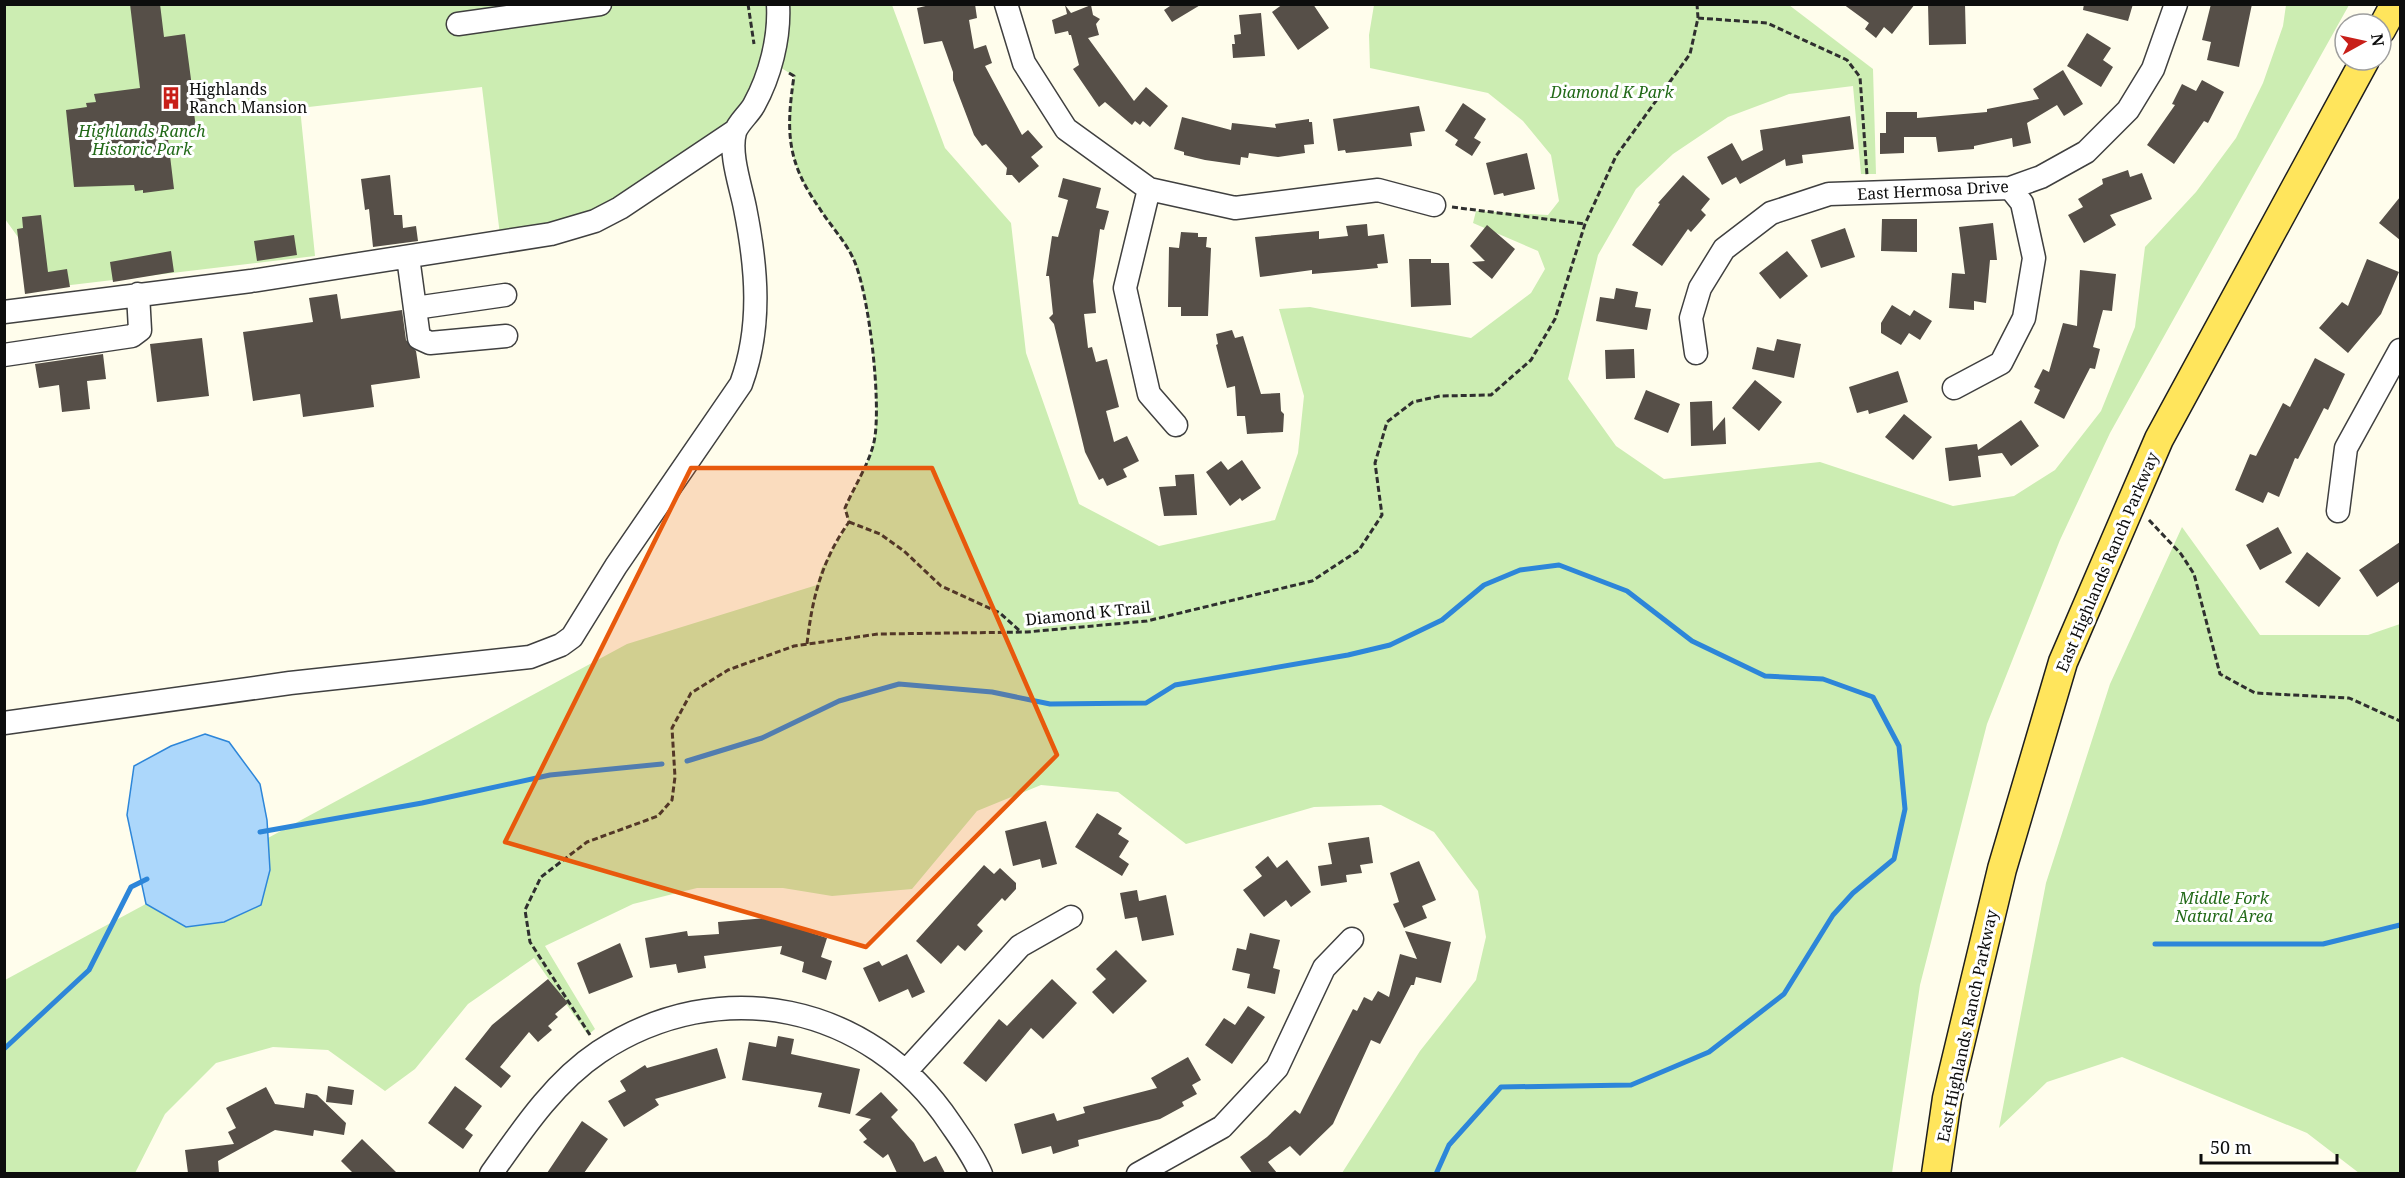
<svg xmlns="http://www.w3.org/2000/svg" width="2405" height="1178" viewBox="0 0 2405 1178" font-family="'Noto Serif',serif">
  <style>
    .green { fill: #ccedb2 }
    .water { fill: #acd7fb; stroke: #2d86d9; stroke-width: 1.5 }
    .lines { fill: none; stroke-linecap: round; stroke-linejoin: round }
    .stream { stroke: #2d86d9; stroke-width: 5 }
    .building { fill: #564f48 }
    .minor-casing { stroke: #404040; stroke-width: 25 }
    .major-casing { stroke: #1e1e1e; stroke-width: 31 }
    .path { stroke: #2f2f2f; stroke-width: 3; stroke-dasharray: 6 3; stroke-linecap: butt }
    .minor { stroke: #fff; stroke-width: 22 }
    .major { stroke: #ffe55c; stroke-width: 28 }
    .marked { fill: #e8590c; fill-opacity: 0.2; stroke: #e8590c; stroke-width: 4.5; stroke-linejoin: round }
    .labels { text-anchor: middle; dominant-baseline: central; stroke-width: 6; stroke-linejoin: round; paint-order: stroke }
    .poi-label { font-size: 16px; fill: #0d0d0d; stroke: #fff; text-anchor: start }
    .park-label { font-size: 16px; font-style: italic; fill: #226a18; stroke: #fff }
    .street-label { font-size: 16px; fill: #0d0d0d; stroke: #fff }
  </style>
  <rect width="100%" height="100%" fill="#fffdec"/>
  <path class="green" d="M5,5H892L945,148L1011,223L1026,353L1079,504L1159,546L1275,520L1298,453L1304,396L1279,309L1310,307L1471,338L1531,293L1545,269L1538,251L1473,223L1476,211L1548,215L1559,201L1551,155L1523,121L1488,93L1370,68L1369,35L1374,5H1789L1873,69L1876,174H1861L1853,86L1789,94L1728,117L1673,154L1636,189L1598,255L1568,379L1616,446L1664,479L1820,462L1953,506L2014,496L2055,470L2101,411L2135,327L2145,247L2196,192L2236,138L2263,83L2283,26L2286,5H2349L2110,433L2060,540L1987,724L1920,985L1892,1173H1342L1420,1051L1476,980L1486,937L1478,891L1434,832L1381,805L1314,807L1186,844L1118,792L1041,785L977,811L912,889L832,896L783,888H697L633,904L545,946L595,1029L588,1035L534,958L468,1004L415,1069L385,1091L328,1050L273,1047L216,1063L165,1114L135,1173L5,1174V980L627,644L817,585L821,569L849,522L845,508C854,487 869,464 874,442C882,405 869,291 853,258C845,241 830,225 820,209C786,161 786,131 794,76L772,62L749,114L604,213L500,235L482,87L300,108L315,256L54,287L5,219Z
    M2182,527L2260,635H2368L2400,624V1173H2359L2307,1133L2122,1057L2047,1082L1999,1128L2046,883L2110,684Z"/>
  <path class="water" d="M205,734L229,742L260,784L267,820L270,870L261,905L224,922L186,927L146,904L127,815L134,766L171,746Z"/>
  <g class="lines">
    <path class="stream" d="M687,761L762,738L839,701L899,684L992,692L1050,704L1146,703L1175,685L1348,655L1390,645L1442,620L1484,585L1520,570L1559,565L1627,591L1692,641L1765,676L1823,679L1873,697L1899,746L1905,809L1894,859L1853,893L1833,915L1784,994L1709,1052L1631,1085L1501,1087L1449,1145L1436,1174
      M260,832L422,803L550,775L662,764
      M2155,944H2323L2400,925
      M4,1049L89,970L131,887L147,879"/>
  </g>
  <path class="building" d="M130,4H160L164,37L185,34L192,87L206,85L208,109L194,113L196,128L183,130L184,137L168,139L174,189L143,193V190L135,191L134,185L74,187L66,110L87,107L86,103L96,102L94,94L140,88Z
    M934,4H975L977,18L969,20L974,49L986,45L992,63L985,66L1022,135L1028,130L1043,147L1031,157L1039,166L1019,183L1012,175H1006L1007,168L986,144L982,146L974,135L953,80V72L942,41L924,44L917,8Z
    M1173,4H1202L1172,22L1164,10Z
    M1283,4H1313L1329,28L1298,50L1272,12Z
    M1843,4H1915L1892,34L1884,27L1876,38L1865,29L1869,23Z
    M1928,4H1965L1966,44L1929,45Z
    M2084,4H2133L2128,21L2083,10Z
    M2211,4H2252L2239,67L2207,60L2211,42L2202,40Z
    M1065,5L1071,13L1091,5L1093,15L1100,19L1096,24L1099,35L1088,38L1134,101L1146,87L1168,106L1150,127L1143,121L1140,125L1135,121L1132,125L1105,102L1099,107L1073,69L1079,65L1071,35H1069L1068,31L1055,34L1052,20L1067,14Z
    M1261,13L1265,56L1233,58L1232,44H1235L1234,35L1241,34L1239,15Z
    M2087,33L2111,48L2103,60L2113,67L2101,87L2067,66Z
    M2063,70L2083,104L2064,116L2057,105L2027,123L2031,143L2013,147L2012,138L1974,146V149L1938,152L1936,137H1904V153L1880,154V133H1886V112H1917V118L1987,112V109L2039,99L2033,89Z
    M2202,80L2224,92L2208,123L2204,121L2174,164L2147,145L2175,105L2172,104L2182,84L2196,91Z
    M1463,103L1486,119L1474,138L1481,142L1472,156L1455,145L1458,140L1445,131Z
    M1419,106L1425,131L1410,133L1412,146L1346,153L1345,150L1338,151L1333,119Z
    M1850,116L1854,149L1802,155L1803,163L1786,166L1785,159L1740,184L1736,177L1722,185L1707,157L1732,143L1742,161L1763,150L1760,130Z
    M1182,117L1231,130L1232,123L1276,128L1275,124L1309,119V122H1312L1314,144L1304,145L1305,153L1278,157L1249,153L1248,158L1241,157L1240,165L1205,160L1184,155V152L1174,149Z
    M1527,153L1535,189L1504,196L1503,193L1494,195L1486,163Z
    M2128,170L2130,177L2142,173L2152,199L2110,215L2116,225L2084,243L2068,215L2083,207L2078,199L2103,184L2102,179Z
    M390,175L394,215H402L403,228L416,226L418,241L373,247L369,209L365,210L361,179Z
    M1683,175L1710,199L1701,210L1706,215L1691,232L1688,229L1662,266L1632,245L1660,204L1658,203Z
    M1063,178L1101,188L1096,208L1109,211L1104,230L1100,229L1093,281L1096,313L1084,314L1088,348L1092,347L1096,362L1107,359L1119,407L1106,411L1114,442L1127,436L1139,461L1123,469L1127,477L1107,486L1103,478L1099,480L1085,452L1054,324L1049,318L1053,314L1049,276H1046L1052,236L1058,237L1068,200L1058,197Z
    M2400,197V240L2379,223Z
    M41,215L48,272L67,269L70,287L25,294L17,229L23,228L22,217Z
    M1882,219H1917V252L1881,251Z
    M1993,223L1997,260H1990L1986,303L1974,301V310L1949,308L1952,273L1965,274L1959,227Z
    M1367,224L1368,236L1384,234L1388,263L1377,264L1378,268L1358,270L1312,274V270L1260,277L1255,237L1319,231V239L1348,236L1346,226Z
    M1487,225L1515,249L1492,279L1472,262L1485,261L1470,246Z
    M1845,228L1855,257L1821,268L1811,240Z
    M1181,232L1198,233V237H1207L1206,247L1211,248L1208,316H1181V307H1168L1169,247L1179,248Z
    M294,235L297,255L257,261L254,241Z
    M171,251L174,272L113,282L110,262Z
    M1787,251L1808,276L1780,299L1759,273Z
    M1409,259H1431V263H1449L1451,305L1411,307Z
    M2367,259L2399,272L2381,314L2348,353L2319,328L2342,302L2348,306Z
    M2080,270L2116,274L2112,311L2103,310L2093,347L2100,349L2095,369L2090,368L2064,419L2034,403L2040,390L2034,387L2043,369L2049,372L2063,323L2077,326Z
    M1616,288L1638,292L1635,307L1651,309L1647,330L1596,321L1600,297L1614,299Z
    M337,294L341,319L402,310L406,340L416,351L420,378L371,385L374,407L303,417L300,394L253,401L243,332L313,322L309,298Z
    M1892,305L1910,316L1914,310L1932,321L1920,340L1909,333L1901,345L1881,333V323Z
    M1232,330L1235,338L1243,336L1261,394L1280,393L1281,411L1284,414L1283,432L1247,434L1245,416H1237L1235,386L1227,388L1216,345L1218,344L1216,334Z
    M202,338L209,396L157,402L150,344Z
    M1777,339L1801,344L1794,378L1752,369L1757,347L1774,351Z
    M1634,349L1635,378L1606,379L1605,350Z
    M103,354L106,379L87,381L90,409L62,412L59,385L39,388L35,364Z
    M2315,358L2345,374L2328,410L2324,408L2298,459L2295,458L2279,497L2268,492L2263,503L2235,490L2250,454L2256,456L2283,403L2290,407Z
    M1898,371L1908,402L1869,414L1868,410L1857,413L1849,387Z
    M1755,380L1782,402L1759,431L1732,408Z
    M1646,390L1680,404L1668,433L1634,419Z
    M1712,401L1713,431L1725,417L1726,444L1691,446L1690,402Z
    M1904,414L1932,437L1913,460L1885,437Z
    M2021,420L2039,446L2011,466L2002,453L1978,456L1981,477L1949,481L1945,448L1977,444L1978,450Z
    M1242,460L1261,488L1242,501L1240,498L1230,506L1206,472L1221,461L1228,470Z
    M1194,474L1197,515L1164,516L1159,487L1176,486L1175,475Z
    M2278,527L2292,553L2260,570L2246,545Z
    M2400,542V581L2377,597L2359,570Z
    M2307,552L2341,578L2319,607L2285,582Z
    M1097,813L1122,828L1118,834L1129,841L1119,857L1129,864L1122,876L1075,847Z
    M1046,821L1057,864L1042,868L1040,859L1013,866L1005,831Z
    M1369,837L1373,863L1360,865L1362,873L1346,875L1347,882L1321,886L1318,866L1332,864L1328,843Z
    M1268,856L1277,868L1287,860L1311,892L1291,907L1286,900L1264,917L1243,890L1262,876L1255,867Z
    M1419,861L1436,900L1422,906L1427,918L1404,928L1393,904L1399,902L1390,873Z
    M984,865L994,874L1000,868L1016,883V889L1005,901L1002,898L977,925L983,931L965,951L958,945L941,964L916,941Z
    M1137,890L1139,901L1166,895L1174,935L1142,941L1137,917L1125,919L1120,893Z
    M766,918L827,938L821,957L832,961L826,980L802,972L804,962L780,954L782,946L704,956L706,968L678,973L676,964L650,968L645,938L687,931L688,936L719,934L718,922Z
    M1405,931L1451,942L1441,983L1416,977L1414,985H1411L1380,1044L1371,1040L1333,1124L1300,1156L1290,1146L1268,1162L1277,1173H1252L1240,1157L1267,1137L1295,1110L1300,1114L1353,1009L1357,1011L1364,997L1372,1001L1378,991L1389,997L1400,954L1417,959Z
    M1250,933L1280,940L1273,968L1280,970L1275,994L1247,988L1250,974L1232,970L1237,948L1246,950Z
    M620,943L633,977L589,994L577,963Z
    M1116,950L1147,981L1113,1014L1092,992L1106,979L1096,969Z
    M907,954L925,992L912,998L908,989L879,1002L863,968L879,961L882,966Z
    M548,979L568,1003L555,1014L558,1017L548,1026L552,1030L538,1042L529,1032L500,1067L511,1076L501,1088L465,1059L492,1025Z
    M1052,979L1077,1003L1043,1039L1031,1028L986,1082L963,1063L999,1019L1007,1026Z
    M1248,1006L1265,1017L1232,1064L1205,1045L1224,1018L1235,1025Z
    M778,1036L794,1039L791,1054L860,1069L850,1114L818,1107L822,1093L742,1080L749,1042L776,1047Z
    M717,1048L726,1078L655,1099L659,1105L624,1127L608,1101L626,1091L620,1081L645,1065L647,1068Z
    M1188,1057L1201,1080L1192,1085L1197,1094L1182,1102L1184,1106L1160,1119L1078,1140L1079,1146L1053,1154L1051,1146L1022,1154L1014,1124L1054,1113L1057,1121L1085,1113L1083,1107L1157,1088L1151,1078Z
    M328,1086L354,1090L352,1105L326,1102Z
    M455,1086L482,1106L465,1129L473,1135L463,1149L428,1123Z
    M266,1087L275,1104L304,1108L306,1093L317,1095L346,1123L344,1135L314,1130L313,1136L275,1130L218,1161L219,1173H188L185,1150L234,1144L228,1132L236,1128L226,1108Z
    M881,1092L898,1110L891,1117L914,1143L924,1162L936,1156L945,1173H897L888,1154L883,1158L863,1142L867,1139L859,1130L871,1119L855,1115Z
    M582,1121L608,1139L584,1173H547Z
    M362,1139L397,1173H353L341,1161Z"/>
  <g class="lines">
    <g class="minor-casing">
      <path id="minor" d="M1006,4L1024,63L1066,129L1149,189L1235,208L1378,190L1434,205
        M458,24L600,4
        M1149,189L1125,288L1149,394L1176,425
        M408,257L419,338L430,343L506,336
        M415,308L505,295
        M4,312L251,281L551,234L595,221L620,208L735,131
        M1696,353L1691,318L1700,288L1724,249L1771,213L1829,194L2010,188L2041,177L2086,152L2128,110L2153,69L2176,4
        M4,355L132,336L140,330L138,294
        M1954,388L2001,363L2024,318L2034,258L2022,203L2010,188
        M2338,511L2346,448L2400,350
        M4,723L290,683L530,657L561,645L572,637L616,566L741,384C762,327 757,268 745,208C741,187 729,154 735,132C738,123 749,114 754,105C770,76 780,38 778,4
        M907,1070L1020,946L1071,917
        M491,1174C522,1130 554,1082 599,1052C720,972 870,1004 950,1123C961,1139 973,1155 981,1174
        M1138,1174L1222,1127L1277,1068L1324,968L1352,939"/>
    </g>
    <g class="major-casing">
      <path id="major" d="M2381,30L2395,4
        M1936,1174L1947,1098L2002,869L2063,662L2159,439L2365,60"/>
    </g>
    <path class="path" d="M748,4L754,44
      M1698,18L1767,23L1847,60L1860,77L1867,175
      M789,73L794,76C786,131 786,161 820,209C830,225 845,241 853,258C869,291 882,405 874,442C869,464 854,487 845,508L849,522C822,560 812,598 807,644
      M1452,207L1585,224
      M2149,520L2181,554L2194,574L2220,674L2255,693L2349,698L2400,721
      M849,522L880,534L904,551L941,586L1000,613L1020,631
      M590,1035L530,942L525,910L541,877L587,842L658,816L672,800L675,777L672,728L691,693L728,670L794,646L878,634L1027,632L1147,621L1312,581L1359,550L1382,515L1375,463L1387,422L1413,402L1440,396L1491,395L1531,360L1555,319L1585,224L1616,156L1690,54L1698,18L1697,4"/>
    <use href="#minor" class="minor"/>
    <use href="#major" class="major"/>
  </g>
  <path class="marked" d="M691,468H932L1057,755L866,947L505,842Z"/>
  <defs>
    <g id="building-bare" transform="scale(1.8)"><path d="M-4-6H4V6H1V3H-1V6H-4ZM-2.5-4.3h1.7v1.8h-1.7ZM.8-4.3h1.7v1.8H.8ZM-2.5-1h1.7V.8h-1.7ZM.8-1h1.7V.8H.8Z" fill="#c81f19" stroke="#fff" stroke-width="2.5" paint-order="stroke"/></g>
  </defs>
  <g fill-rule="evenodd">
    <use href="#building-bare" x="171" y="98"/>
  </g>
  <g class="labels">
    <g class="poi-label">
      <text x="189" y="89">Highlands<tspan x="189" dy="18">Ranch Mansion</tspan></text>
    </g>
    <g class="park-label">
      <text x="1612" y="92">Diamond K Park</text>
      <text x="142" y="131">Highlands Ranch<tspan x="142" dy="18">Historic Park</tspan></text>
      <text x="2224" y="898">Middle Fork<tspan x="2224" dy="18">Natural Area</tspan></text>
    </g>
    <g class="street-label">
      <text transform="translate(1933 190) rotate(-3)">East Hermosa Drive</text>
      <text transform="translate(2107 562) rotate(-67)">East Highlands Ranch Parkway</text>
      <text transform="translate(1088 613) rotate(-6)">Diamond K Trail</text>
      <text transform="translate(1967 1026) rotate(-78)">East Highlands Ranch Parkway</text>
    </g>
  </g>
  <rect width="2405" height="1178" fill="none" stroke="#0d0d0d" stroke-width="12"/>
  <g transform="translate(2363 42) rotate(82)"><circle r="28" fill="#ffffff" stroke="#9e9e9e" stroke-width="1.5"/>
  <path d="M0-4.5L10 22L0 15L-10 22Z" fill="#c81f19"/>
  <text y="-9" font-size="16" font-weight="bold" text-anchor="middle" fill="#0d0d0d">N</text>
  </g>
  <path d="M2201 1154v9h136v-9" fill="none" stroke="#0d0d0d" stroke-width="3"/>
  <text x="2210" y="1154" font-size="18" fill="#0d0d0d" stroke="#ffffff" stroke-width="4.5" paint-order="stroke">50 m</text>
</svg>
